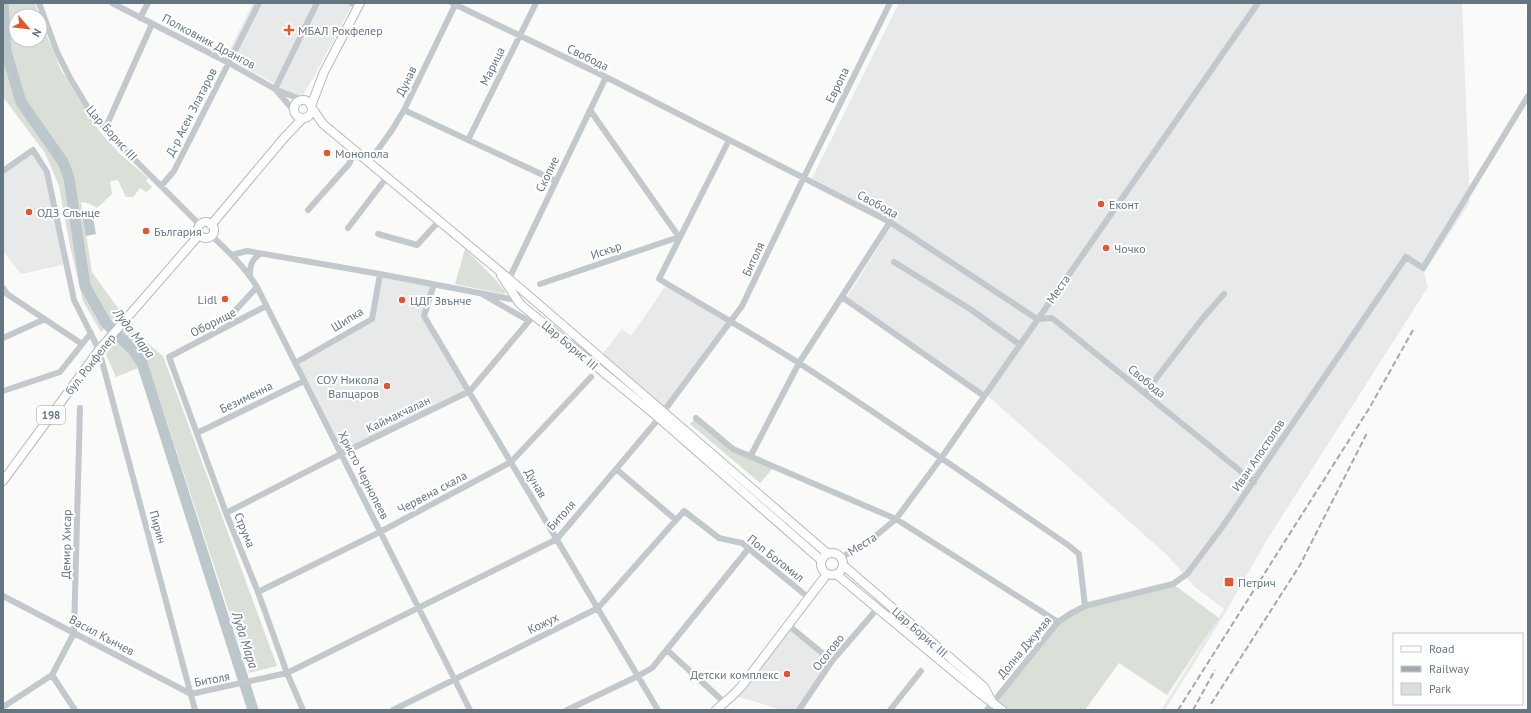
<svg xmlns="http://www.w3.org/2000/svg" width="1531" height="713" viewBox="0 0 1531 713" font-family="'PT Sans',sans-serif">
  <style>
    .built { fill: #e8e9e9 }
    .green { fill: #dadfd7 }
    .water { fill: #bbc7cb }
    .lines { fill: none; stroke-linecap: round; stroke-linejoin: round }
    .river { stroke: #bbc7cb; stroke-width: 11 }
    .major-casing { stroke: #b5babe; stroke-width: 10 }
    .minor { stroke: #c3c8cc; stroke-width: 6 }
    .major { stroke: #fff; stroke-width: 8 }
    .rail { stroke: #a2aab0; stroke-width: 2; stroke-dasharray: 6 3; stroke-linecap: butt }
    .poi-dot { fill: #e4572e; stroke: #fff; stroke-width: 1.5 }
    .labels { text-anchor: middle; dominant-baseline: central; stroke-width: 4; stroke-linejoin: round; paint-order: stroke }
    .shield { fill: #fff; stroke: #939fa8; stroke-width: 1 }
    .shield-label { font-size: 11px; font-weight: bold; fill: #657683 }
    .poi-label { font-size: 12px; fill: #657683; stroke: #fff; text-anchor: start }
    .street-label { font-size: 12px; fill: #657683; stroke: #fff }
    .water-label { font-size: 13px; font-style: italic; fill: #60757c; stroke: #fff }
  </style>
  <rect width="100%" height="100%" fill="#fafaf8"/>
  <path class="built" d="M253,3H353L315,75L303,95L296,96L226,57Z
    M899,3H1462L1470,202L1424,273L1428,287L1265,543L1227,610L1165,710H1161L1224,609L1195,587L1167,555L989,397L847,297L894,222L812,178Z
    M33,150L47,172L67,264L21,274L3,251V171Z
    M380,274L434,284L424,316L470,391L341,454L295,363L372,319Z
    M667,284L732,322L664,413L600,357L622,329L631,336Z
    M788,625L832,661L799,710H782L733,695Z"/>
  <path class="green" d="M3,3H35L39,16H16V40H40V19L61,70L100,132L119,153L148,178L146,181L152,187L146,192L140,188L133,197H126L118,180L110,181L112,194L97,208L88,203L81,202L92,272L120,311L101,332L83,301L70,246L59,186L45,153L3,97Z
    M465,249L492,276L506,292L504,294L455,284Z
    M127,326L163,356L277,666L249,673L148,364L116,377L104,350Z
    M696,418L733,449L774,467L760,483L690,424Z
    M1173,584L1219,618L1167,695L1119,663L1085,710H1002L993,702L1058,622L1085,606Z"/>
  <path class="water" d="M92,213L96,234L86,236L82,215Z"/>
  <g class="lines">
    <path class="river" d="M3,3L6,51L21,102L63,162L69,178L85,286L106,323L133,350L142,363L253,710"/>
    <g class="major-casing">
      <path id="major" d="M294 109a9 9 0 1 1 18 0a9 9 0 1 1-18 0Z
        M311,106L324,72L360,3
        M312,108L323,124L521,289L828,554
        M198 230a8 8 0 1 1 16 0a8 8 0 1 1-16 0Z
        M211,225L284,138L303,118
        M501,275L520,304L659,418L821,560
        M3,481L99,350L199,235
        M821 564a11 11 0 1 1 22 0a11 11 0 1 1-22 0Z
        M843,565L984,687L991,700
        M836,574L978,692L1002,710
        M716,710L733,695L741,687L827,574"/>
    </g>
    <path class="minor" d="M39,3L57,52L70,78L90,111L112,137L200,225
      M112,3L229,63L275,89L302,100
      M351,3L358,7
      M452,3L606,77L890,222L1037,319L1052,318L1254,482
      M140,18L148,3
      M275,89L317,3
      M276,90L294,111
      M404,110L556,181
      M105,129L152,24
      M468,140L536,3
      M729,140L659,279C706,307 753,334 799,363C890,422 979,484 1068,545L1079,554L1085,606
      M369,162L392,130L404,110L455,5
      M3,171L33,150L47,172L74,300L99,350L195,710
      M162,185L174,171L259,3
      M308,210L349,164L355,151
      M348,228L387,177
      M378,234L417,245L439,221
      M212,236C229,252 245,267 257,287L470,710
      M232,255L247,251L380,274L516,300
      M894,262L970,309L1019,344
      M250,275C250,265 252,259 260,254
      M509,279L606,77
      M434,284L424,316L658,710
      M540,284L679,237L590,110
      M3,288L7,294L82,344
      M482,294L529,321
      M842,297L984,396
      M266,306L169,357L226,513L258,592L287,673L303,710
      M233,313L257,287
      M3,338L45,319
      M295,363L372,319L380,274
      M3,391L60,372L91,333
      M1145,393L1202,319L1224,294
      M696,418L733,449L896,519L1058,622
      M197,433L304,381
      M750,457L799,363L890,222
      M616,469L676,520L684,511L719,538L742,543L809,598
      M226,513L341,454L470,391L534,315
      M841,558L873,538L896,519L942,457L1258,3
      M258,592L380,532L511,462L591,377
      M3,596L191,694L287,673L557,539L655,423L742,306L804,177L890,3
      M788,625L832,661
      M667,650L725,703
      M52,675L75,710
      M3,707L52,675L74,633L80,408
      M393,710L598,608L676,520
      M567,710L638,676L652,668L749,548
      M799,710L832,661L877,609
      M890,710L921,671
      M987,710L1058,622L1070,614L1085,606L1173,584L1187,574L1223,526L1406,257L1423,268L1528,96"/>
    <use href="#major" class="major"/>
    <path class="rail" d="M1211,704L1300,565L1368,431
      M1178,710L1370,407L1413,330
      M1193,710L1215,670"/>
  </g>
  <g class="poi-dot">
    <path d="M287 24h4v4h4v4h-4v4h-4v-4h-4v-4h4z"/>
    <circle cx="327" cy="153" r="4"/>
    <circle cx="1101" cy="204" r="4"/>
    <circle cx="29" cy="212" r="4"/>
    <circle cx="146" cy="231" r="4"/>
    <circle cx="1106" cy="248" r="4"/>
    <circle cx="225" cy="299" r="4"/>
    <circle cx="402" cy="300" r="4"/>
    <circle cx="387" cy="386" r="4"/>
    <rect x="1224" y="577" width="10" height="10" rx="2"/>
    <circle cx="787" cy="674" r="4"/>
  </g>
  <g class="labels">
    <rect class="shield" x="37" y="406" width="28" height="18" rx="3"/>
    <g class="shield-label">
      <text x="51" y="415">198</text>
    </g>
    <g class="poi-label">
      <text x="298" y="30">МБАЛ Рокфелер</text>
      <text x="335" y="153">Монопола</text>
      <text x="1109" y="204">Еконт</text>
      <text x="37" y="212">ОДЗ Слънце</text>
      <text x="154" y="231">България</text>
      <text x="1114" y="248">Чочко</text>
      <text x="217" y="299" text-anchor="end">Lidl</text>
      <text x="410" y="300">ЦДГ Звънче</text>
      <text x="379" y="379" text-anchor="end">СОУ Никола<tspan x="379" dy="14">Вапцаров</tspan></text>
      <text x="1238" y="582">Петрич</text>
      <text x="779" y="674" text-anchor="end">Детски комплекс</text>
    </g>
    <g class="street-label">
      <text transform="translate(209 41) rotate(28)">Полковник Дрангов</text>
      <text transform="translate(588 57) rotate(26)">Свобода</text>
      <text transform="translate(492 66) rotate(-64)">Марица</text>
      <text transform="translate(406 81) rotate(-64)">Дунав</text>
      <text transform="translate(837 85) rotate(-64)">Европа</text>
      <text transform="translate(191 112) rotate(-63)">Д-р Асен Златаров</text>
      <text transform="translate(112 133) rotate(48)">Цар Борис III</text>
      <text transform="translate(547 174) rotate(-64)">Скопие</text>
      <text transform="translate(878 204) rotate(28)">Свобода</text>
      <text transform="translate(606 250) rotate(-19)">Искър</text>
      <text transform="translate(753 259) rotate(-65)">Битоля</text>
      <text transform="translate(1058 289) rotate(-55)">Места</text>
      <text transform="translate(347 319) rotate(-32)">Шипка</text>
      <text transform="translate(213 322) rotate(-27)">Оборище</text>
      <text transform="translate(570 345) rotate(40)">Цар Борис III</text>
      <text transform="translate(90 364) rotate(-52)">бул. Рокфелер</text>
      <text transform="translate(1147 381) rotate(39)">Свобода</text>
      <text transform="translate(246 397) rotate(-26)">Безименна</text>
      <text transform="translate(398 414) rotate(-26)">Каймакчалан</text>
      <text transform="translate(1258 455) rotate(-56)">Иван Апостолов</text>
      <text transform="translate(364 475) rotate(63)">Христо Чернопеев</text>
      <text transform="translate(536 483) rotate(59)">Дунав</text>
      <text transform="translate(432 492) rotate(-28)">Червена скала</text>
      <text transform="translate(561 515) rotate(-48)">Битоля</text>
      <text transform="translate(158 527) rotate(75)">Пирин</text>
      <text transform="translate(245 530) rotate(68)">Струма</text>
      <text transform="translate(66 544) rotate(-89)">Демир Хисар</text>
      <text transform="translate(862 544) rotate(-33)">Места</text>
      <text transform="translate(776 558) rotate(38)">Поп Богомил</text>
      <text transform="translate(543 623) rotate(-26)">Кожух</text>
      <text transform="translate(920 632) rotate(41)">Цар Борис III</text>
      <text transform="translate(102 635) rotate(28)">Васил Кънчев</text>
      <text transform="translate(1024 647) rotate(-50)">Долна Джумая</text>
      <text transform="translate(828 652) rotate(-52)">Осогово</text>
      <text transform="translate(212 679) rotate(-11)">Битоля</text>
    </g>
    <g class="water-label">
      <text transform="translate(134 333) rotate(52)">Луда Мара</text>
      <text transform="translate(245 640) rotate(72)">Луда Мара</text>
    </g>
  </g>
  <rect width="1531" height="713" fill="none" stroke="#657683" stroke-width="8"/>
  <rect x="1393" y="633" width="130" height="72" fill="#ffffff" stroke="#c1c8cd"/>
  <rect x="1401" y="646" width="20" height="6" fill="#ffffff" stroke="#c1c8cd"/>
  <text x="1429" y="653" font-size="12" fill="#657683">Road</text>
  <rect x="1401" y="666" width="20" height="6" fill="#a2aab0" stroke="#c1c8cd"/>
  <text x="1429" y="673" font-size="12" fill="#657683">Railway</text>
  <rect x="1401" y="683" width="20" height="12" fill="#dadfd7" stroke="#c1c8cd"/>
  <text x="1429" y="693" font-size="12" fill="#657683">Park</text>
  <g transform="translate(28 28) rotate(118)"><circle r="19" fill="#ffffff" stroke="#c1c8cd"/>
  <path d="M0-3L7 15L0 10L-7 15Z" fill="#e4572e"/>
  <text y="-6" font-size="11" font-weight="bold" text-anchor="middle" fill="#657683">N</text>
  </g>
</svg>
